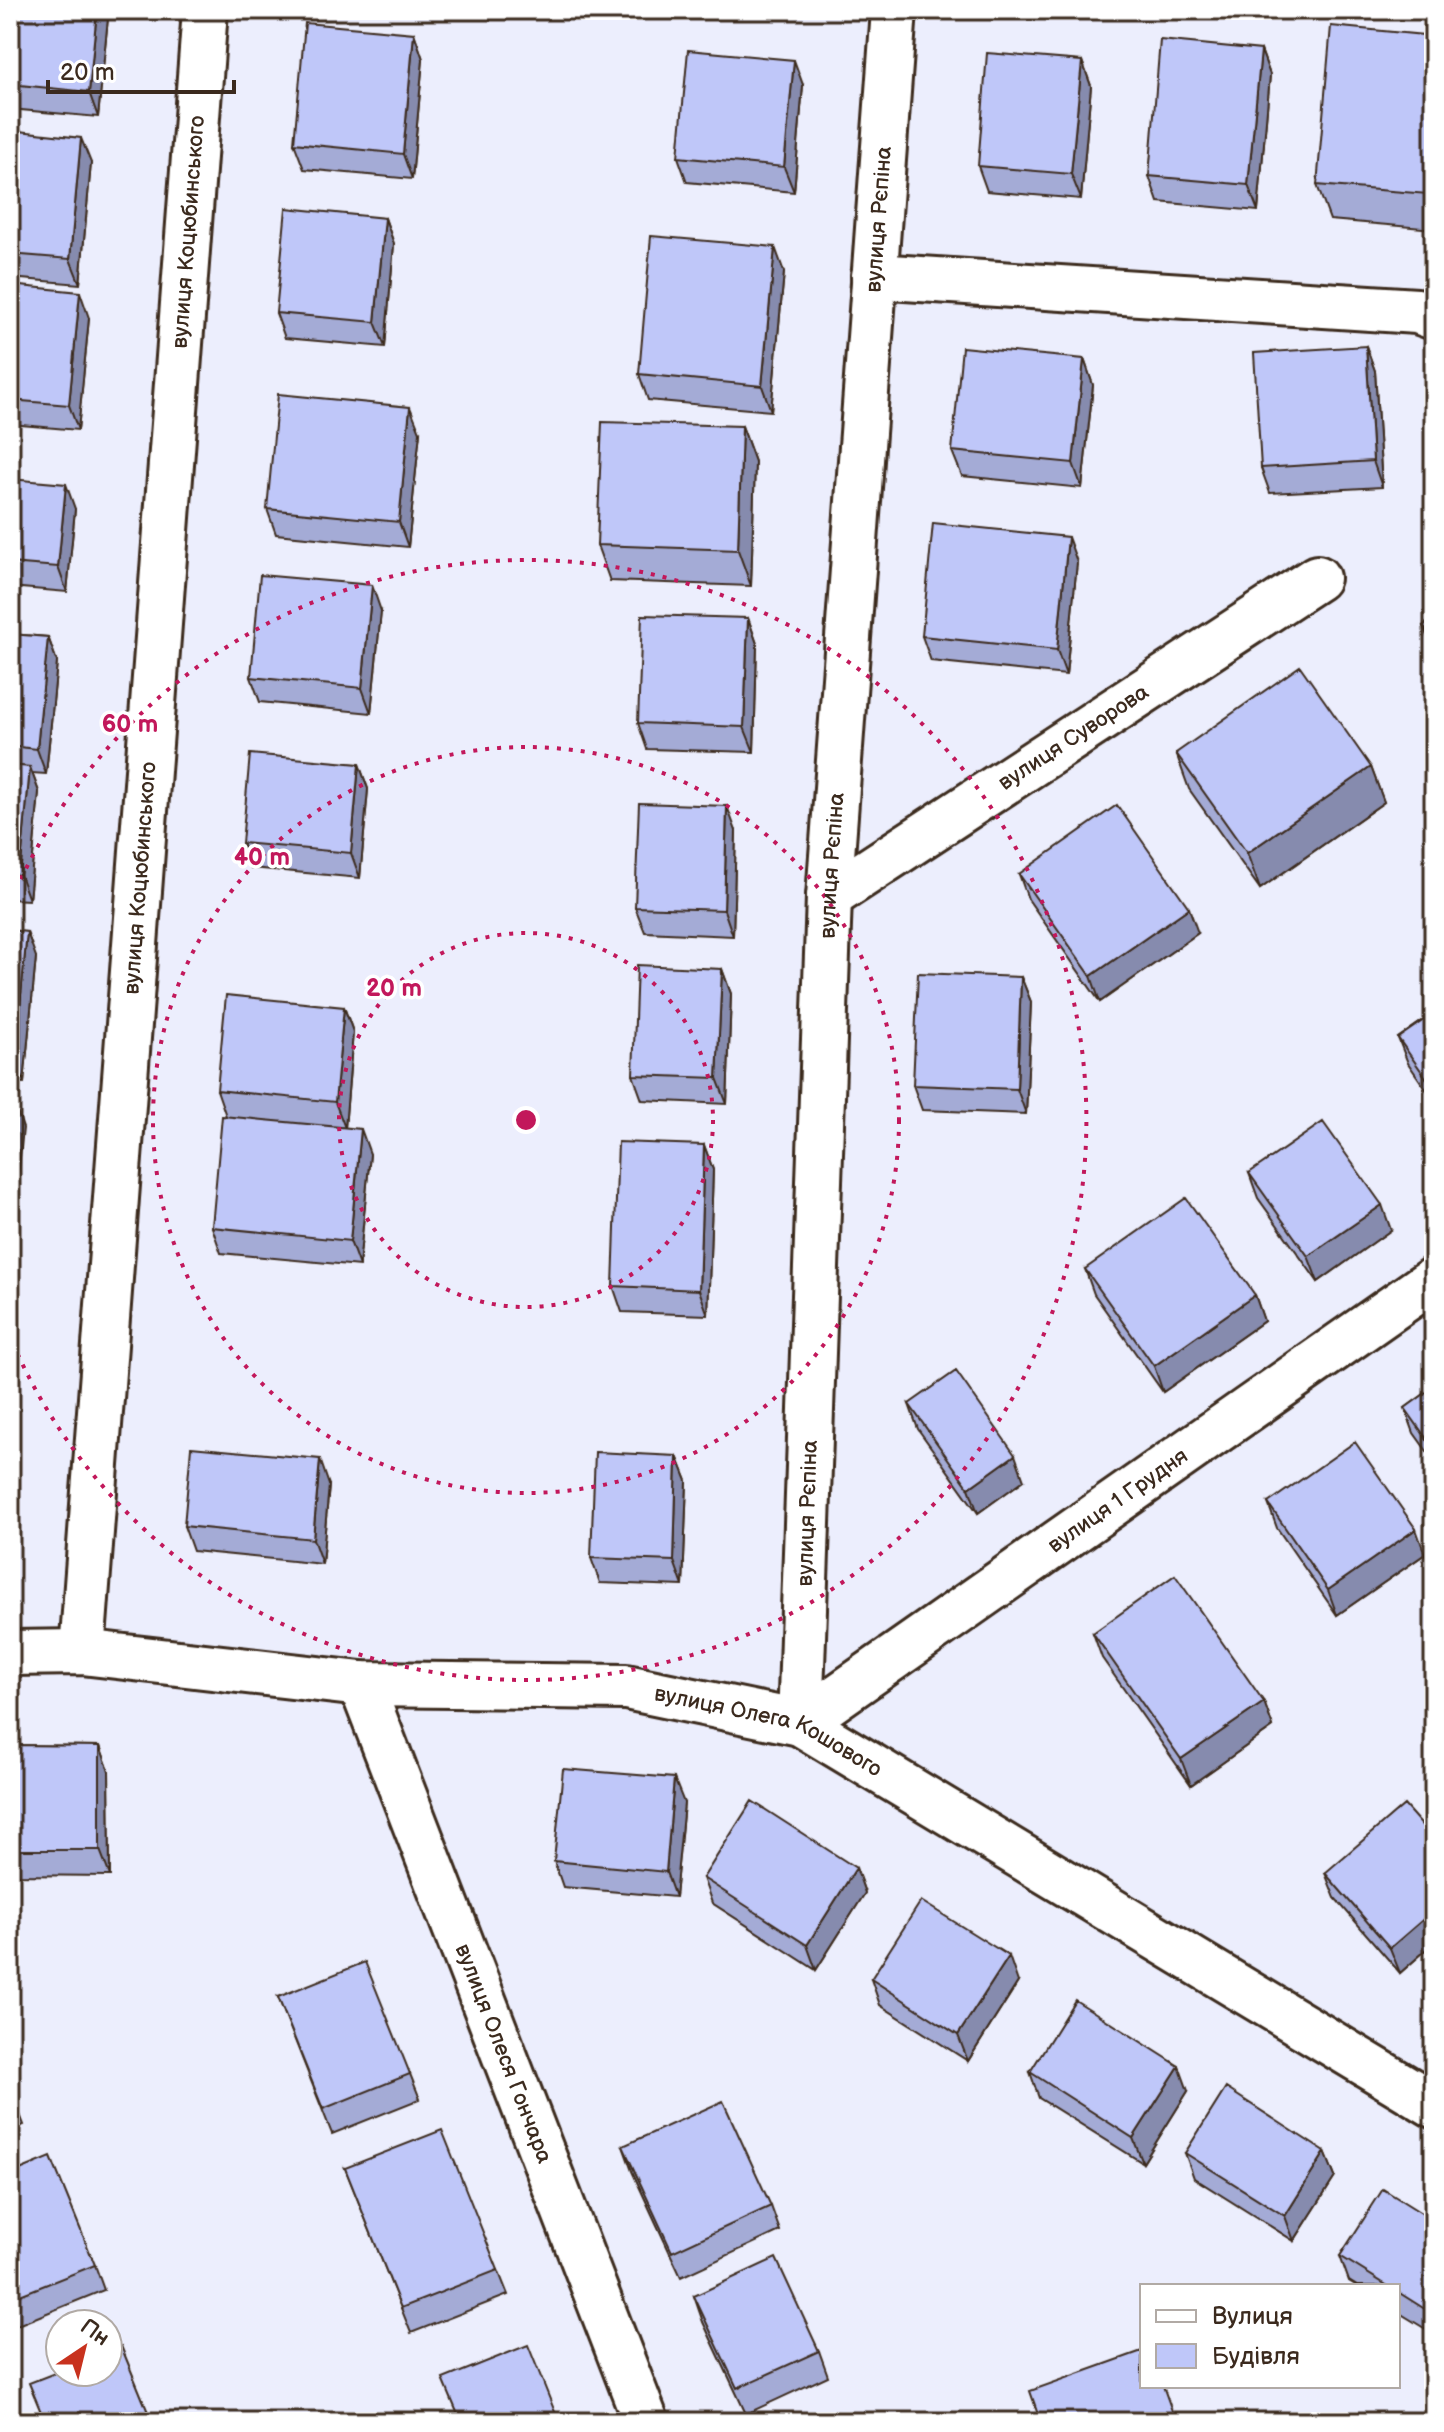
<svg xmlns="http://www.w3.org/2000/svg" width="1444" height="2432" viewBox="0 0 1444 2432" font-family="'Balsamiq Sans',sans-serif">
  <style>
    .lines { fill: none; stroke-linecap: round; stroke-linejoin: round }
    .minor-casing { stroke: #3b2a1e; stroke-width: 50 }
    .minor { stroke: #fff; stroke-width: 44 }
    .wall { fill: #a4abd6; stroke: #3b2a1e; stroke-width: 2 }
    .shaded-wall { fill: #868bae; stroke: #3b2a1e; stroke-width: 2 }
    .building { fill: #bfc7f9; stroke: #3b2a1e; stroke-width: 2 }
    .ring { fill: none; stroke: #c2185b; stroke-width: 4; stroke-dasharray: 4 8 }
    .labels { text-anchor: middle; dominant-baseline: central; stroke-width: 7; stroke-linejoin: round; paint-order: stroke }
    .street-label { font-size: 22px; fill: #3b2a1e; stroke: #fff }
    .centre { fill: #c2185b; stroke: #fff; stroke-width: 4 }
    .ring-label { font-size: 24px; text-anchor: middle; font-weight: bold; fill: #c2185b; stroke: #fff; stroke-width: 7; stroke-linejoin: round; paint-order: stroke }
  </style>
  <rect width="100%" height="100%" fill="#eceefd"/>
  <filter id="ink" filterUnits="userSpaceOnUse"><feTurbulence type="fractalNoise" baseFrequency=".0125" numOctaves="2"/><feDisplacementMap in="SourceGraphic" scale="16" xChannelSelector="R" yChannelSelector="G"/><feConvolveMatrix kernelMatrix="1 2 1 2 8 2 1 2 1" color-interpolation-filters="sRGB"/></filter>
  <g filter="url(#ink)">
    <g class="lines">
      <g class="minor-casing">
        <g id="minor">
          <path d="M874,276L1417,311L1434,317"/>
          <path id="s1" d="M829,897L1317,578"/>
          <path id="s2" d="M82,1652L205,10"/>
          <path id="s3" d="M10,1653L82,1652L361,1684L626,1687L800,1723L1434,2105"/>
          <path id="s4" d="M361,1684L646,2422"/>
          <path id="s5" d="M800,1723L829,897L894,10"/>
          <path id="s6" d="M800,1723L1434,1279"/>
        </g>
      </g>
      <use href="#minor" class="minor"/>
    </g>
    <path class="wall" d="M10,10H105L108,18L98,117L10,109Z
      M784,10H808V12Z
      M414,33L423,59L412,179L304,169L294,143Z
      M1434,36V229L1330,220L1317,185Z
      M1261,50L1270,75L1258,211L1158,202L1149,176Z
      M1082,61L1091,86L1081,199L987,191L978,166Z
      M803,85L794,192L687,182L678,157Z
      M10,130L91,163L80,284L10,278Z
      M385,218L394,244L385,347L285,338L276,313Z
      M784,272L771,411L648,400L639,374Z
      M10,285L89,318L78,430L10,424Z
      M1366,346L1375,371L1382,487L1270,493L1261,468Z
      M1084,359L1093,385L1082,488L962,476L952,451Z
      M742,426L755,462L751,586L610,581L597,545Z
      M420,432L408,547L276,534L267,509Z
      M10,479L75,509L67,592L10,587Z
      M1077,562L1066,675L931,661L922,636Z
      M381,611L371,713L260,702L251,677Z
      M1434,617V653L1423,626Z
      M748,618L757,644L754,752L647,749L638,723Z
      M10,634L48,637L57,662L46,774L32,773L39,792L29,900L10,899Z
      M1176,753L1371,767L1384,802L1260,889L1189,789Z
      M359,764L368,789L360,878L251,868L242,843Z
      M736,831L733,936L645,932L635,907Z
      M1019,874L1198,933L1100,1002L1028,899Z
      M10,930L36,957L24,1083L10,1082Z
      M722,969L731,994L727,1104L642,1100L633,1075Z
      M1021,977L1031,1002L1026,1114L922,1110L913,1085Z
      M344,1007L353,1032L345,1128L370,1154L359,1266L221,1253L212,1227L226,1116L217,1090Z
      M1434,1013V1101L1408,1063L1398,1038Z
      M704,1145L713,1170L708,1315L622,1312L613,1286Z
      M1249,1173L1391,1230L1318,1282L1258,1198Z
      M1085,1269L1255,1295L1264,1321L1163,1392L1094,1294Z
      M1434,1387V1461L1414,1433L1405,1408Z
      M909,1404L1024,1480L978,1513L918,1429Z
      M677,1456L687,1481L683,1586L600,1583L591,1558Z
      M329,1485L322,1564L193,1551L184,1526Z
      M1268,1503L1425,1554L1337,1615L1277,1528Z
      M1093,1633L1264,1702L1273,1727L1191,1785L1102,1658Z
      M10,1745L100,1746L109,1771L110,1876L10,1875Z
      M684,1803L675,1897L563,1887L554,1861Z
      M1434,1839V1943L1400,1973L1335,1898L1325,1873Z
      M856,1868L865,1893L816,1970L712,1903L703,1878Z
      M871,1979L1018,1982L968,2061L880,2005Z
      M278,1997L410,2074L420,2099L332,2134Z
      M1030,2072L1188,2091L1143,2163L1039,2098Z
      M10,2088L24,2125L10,2131Z
      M623,2146L771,2206L780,2231L681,2277L632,2171Z
      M1325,2152L1335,2177L1294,2241L1194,2178L1185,2153Z
      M345,2168L498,2270L508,2295L411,2333Z
      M10,2174L95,2265L104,2290L10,2328Z
      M1434,2221V2334L1398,2312V2286H1357L1349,2281L1340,2256Z
      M694,2296L819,2351L828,2376L746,2414L703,2322Z"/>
    <path class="shaded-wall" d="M97,10H105L108,18L98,117L89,92Z
      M414,33L423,59L412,179L403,154Z
      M1261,50L1270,75L1258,211L1248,185Z
      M794,60L803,85L794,192L784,167Z
      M1082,61L1091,86L1081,199L1071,174Z
      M1434,121V212L1428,194Z
      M81,138L91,163L80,284L70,259Z
      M385,218L394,244L385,347L375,322Z
      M775,247L784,272L771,411L762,386Z
      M80,292L89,318L78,430L69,405Z
      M1366,346L1375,371L1382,487L1373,461Z
      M1084,359L1093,385L1082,488L1073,463Z
      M410,407L420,432L408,547L399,522Z
      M742,426L755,462L751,586L738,550Z
      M66,484L75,509L67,592L58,567Z
      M1068,537L1077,562L1066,675L1057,650Z
      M372,585L381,611L371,713L362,688Z
      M748,618L757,644L754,752L744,727Z
      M48,637L57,662L46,774L37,749Z
      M359,764L368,789L360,878L351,853Z
      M30,767L39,792L29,900L20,875Z
      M1371,767L1384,802L1260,889L1247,853Z
      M727,806L736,831L733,936L724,910Z
      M1189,908L1198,933L1100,1002L1091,976Z
      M27,932L36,957L24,1083L15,1058Z
      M722,969L731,994L727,1104L717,1078Z
      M1021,977L1031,1002L1026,1114L1017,1089Z
      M344,1007L353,1032L345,1128L335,1102Z
      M14,1103L23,1128L11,1245L10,1242V1139Z
      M361,1129L370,1154L359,1266L350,1241Z
      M704,1145L713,1170L708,1315L699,1290Z
      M1382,1205L1391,1230L1318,1282L1308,1256Z
      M10,1295L13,1302L10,1330Z
      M1255,1295L1264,1321L1163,1392L1154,1366Z
      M10,1434L14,1446L10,1493Z
      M1015,1455L1024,1480L978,1513L969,1488Z
      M677,1456L687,1481L683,1586L674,1561Z
      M320,1459L329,1485L322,1564L313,1539Z
      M1416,1529L1425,1554L1337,1615L1328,1590Z
      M1264,1702L1273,1727L1191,1785L1181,1759Z
      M100,1746L109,1771L110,1876L100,1850Z
      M674,1778L684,1803L675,1897L666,1872Z
      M856,1868L865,1893L816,1970L807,1945Z
      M1434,1910V1943L1400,1973L1390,1948Z
      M1009,1956L1018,1982L968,2061L958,2035Z
      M1179,2066L1188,2091L1143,2163L1133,2138Z
      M1325,2152L1335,2177L1294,2241L1285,2216Z
      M1434,2303V2326L1428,2311Z"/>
    <path class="building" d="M10,10H97L89,92L10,84Z
      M305,23L414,33L403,154L294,143Z
      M1331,26L1434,36V121L1428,194L1317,185Z
      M1160,40L1261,50L1248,185L1149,176Z
      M688,50L794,60L784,167L678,157Z
      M987,53L1082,61L1071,174L978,166Z
      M10,130L81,138L70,259L10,254Z
      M286,208L385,218L375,322L276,313Z
      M651,236L775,247L762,386L639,374Z
      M10,285L80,292L69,405L10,400Z
      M1366,346L1373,461L1261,468L1254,353Z
      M962,347L1084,359L1073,463L952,451Z
      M278,394L410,407L399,522L267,509Z
      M602,422L742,426L738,550L597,545Z
      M10,479L66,484L58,567L10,563Z
      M933,523L1068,537L1057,650L922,636Z
      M260,575L372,585L362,688L251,677Z
      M642,615L748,618L744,727L638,723Z
      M1434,617V640L1423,626Z
      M10,634L48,637L37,749L10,746Z
      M1300,666L1371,767L1247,853L1176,753Z
      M250,754L359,764L351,853L242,843Z
      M10,765L30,767L20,875L10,874Z
      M639,803L727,806L724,910L635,907Z
      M1117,805L1189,908L1091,976L1019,874Z
      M10,930L27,932L15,1058H10Z
      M637,965L722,969L717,1078L633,1075Z
      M918,973L1021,977L1017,1089L913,1085Z
      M226,995L344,1007L335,1102L217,1090Z
      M1434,1013V1089L1398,1038Z
      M10,1102L14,1103L10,1139Z
      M222,1116L361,1129L350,1241L212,1227Z
      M1323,1122L1382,1205L1308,1256L1249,1173Z
      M618,1142L704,1145L699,1290L613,1286Z
      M1186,1198L1255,1295L1154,1366L1085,1269Z
      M956,1371L1015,1455L969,1488L909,1404Z
      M1434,1387V1449L1405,1408Z
      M1355,1442L1416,1529L1328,1590L1268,1503Z
      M191,1447L320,1459L313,1539L184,1526Z
      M595,1452L677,1456L674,1561L591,1558Z
      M1175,1575L1264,1702L1181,1759L1093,1633Z
      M10,1745L100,1746V1850H10Z
      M563,1769L674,1778L666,1872L554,1861Z
      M752,1801L856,1868L807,1945L703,1878Z
      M1404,1805L1434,1839V1910L1390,1948L1325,1873Z
      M921,1901L1009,1956L958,2035L871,1979Z
      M365,1962L410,2074L323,2109L278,1997Z
      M1075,2000L1179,2066L1133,2138L1030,2072Z
      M10,2088L15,2100L10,2102Z
      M1226,2088L1325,2152L1285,2216L1185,2153Z
      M723,2101L771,2206L672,2252L623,2146Z
      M442,2130L498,2270L401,2308L345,2168Z
      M51,2157L95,2265L10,2299V2174Z
      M1383,2189L1434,2221V2303L1428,2311L1398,2292V2286H1388L1340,2256Z
      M776,2258L819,2351L737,2388L694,2296Z
      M528,2345L559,2422H461L443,2379Z
      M121,2346L152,2422H45L29,2383L60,2371V2372H108V2351Z
      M1142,2351V2386H1163L1176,2422H1041L1030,2391Z"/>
  </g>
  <g class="ring">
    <circle cx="526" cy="1120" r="187"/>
    <circle cx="526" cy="1120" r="373"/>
    <path d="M11 901A560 560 0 1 1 11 1339"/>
  </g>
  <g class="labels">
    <g class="street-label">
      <text stroke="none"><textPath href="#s5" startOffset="1506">вулиця Рєпіна</textPath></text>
      <text stroke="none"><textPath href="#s2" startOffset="1424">вулиця Коцюбинського</textPath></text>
      <text stroke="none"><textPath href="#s1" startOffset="292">вулиця Суворова</textPath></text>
      <text stroke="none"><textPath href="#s5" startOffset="858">вулиця Рєпіна</textPath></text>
      <text stroke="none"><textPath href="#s2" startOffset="776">вулиця Коцюбинського</textPath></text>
      <text stroke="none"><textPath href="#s6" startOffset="388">вулиця 1 Грудня</textPath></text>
      <text stroke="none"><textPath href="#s5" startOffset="210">вулиця Рєпіна</textPath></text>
      <text stroke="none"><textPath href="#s3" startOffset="768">вулиця Олега Кошового</textPath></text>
      <text stroke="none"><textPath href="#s4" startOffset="396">вулиця Олеся Гончара</textPath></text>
    </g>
  </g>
  <circle cx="526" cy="1120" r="12" class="centre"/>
  <g class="ring-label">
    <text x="130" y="732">60 m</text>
    <text x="262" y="865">40 m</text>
    <text x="394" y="996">20 m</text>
  </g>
  <rect width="1444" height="2432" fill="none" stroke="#fff" stroke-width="40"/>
  <rect x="20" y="20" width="1404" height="2392" fill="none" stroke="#3b2a1e" stroke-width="3" filter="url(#ink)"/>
  <rect x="1140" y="2284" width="260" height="104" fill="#ffffff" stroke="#b1aaa5" stroke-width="2"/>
  <rect x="1156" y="2310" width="40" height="12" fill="#ffffff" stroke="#b1aaa5" stroke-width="2"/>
  <text x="1212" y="2324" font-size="24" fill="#3b2a1e">Вулиця</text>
  <rect x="1156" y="2344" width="40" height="24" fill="#bfc7f9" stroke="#b1aaa5" stroke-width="2"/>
  <text x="1212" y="2364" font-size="24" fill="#3b2a1e">Будівля</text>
  <g transform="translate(84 2348) rotate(35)"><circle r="38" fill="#ffffff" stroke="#b1aaa5" stroke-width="2"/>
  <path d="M0-6L14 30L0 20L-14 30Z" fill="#c8321e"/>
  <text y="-12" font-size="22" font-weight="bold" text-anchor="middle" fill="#3b2a1e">Пн</text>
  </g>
  <path d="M48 80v12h186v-12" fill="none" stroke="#3b2a1e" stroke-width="4"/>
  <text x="60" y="80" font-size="24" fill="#3b2a1e" stroke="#ffffff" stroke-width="6" paint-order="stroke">20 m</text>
</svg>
